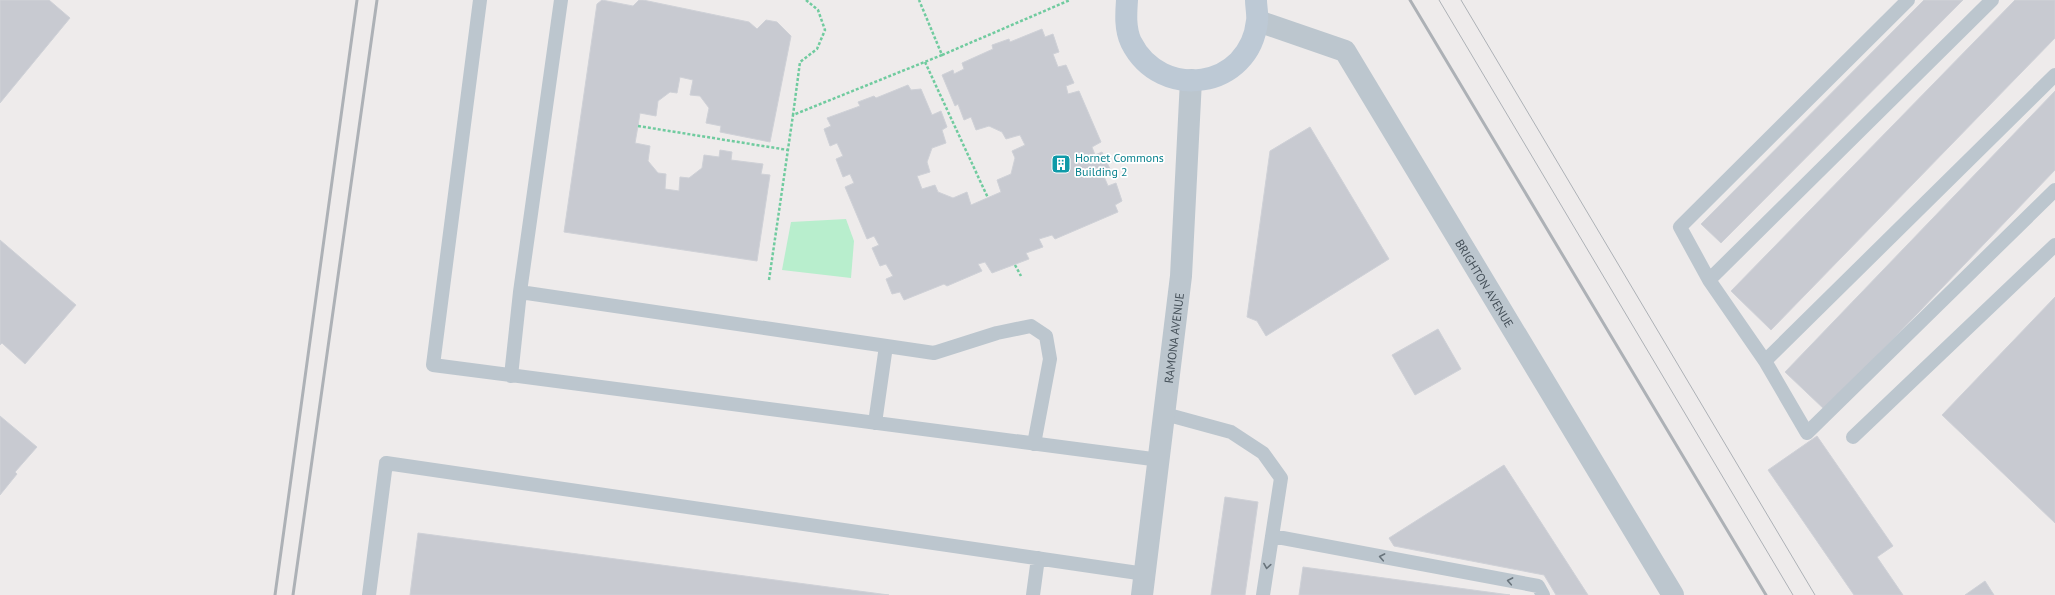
<svg xmlns="http://www.w3.org/2000/svg" width="2055" height="595" viewBox="0 0 2055 595" font-family="'PT Sans',sans-serif">
  <style>
    .green { fill: #b8eecd }
    .building { fill: #c8cad1; stroke: #cfd1d7 }
    .lines { fill: none; stroke-linecap: round; stroke-linejoin: round }
    .path { stroke: #70cb9f; stroke-width: 2.5; stroke-dasharray: 3 2; stroke-linecap: butt }
    .service { stroke: #bcc6ce; stroke-width: 14 }
    .minor { stroke: #bcc6ce; stroke-width: 22 }
    .secondary { stroke: #bdc9d5; stroke-width: 22 }
    .tram { stroke: #adb1b6; stroke-width: 1 }
    .rail { stroke: #adb1b6; stroke-width: 3 }
    .oneway { stroke: #68737b }
    .labels { text-anchor: middle; dominant-baseline: central; stroke-width: 3.5; stroke-linejoin: round; paint-order: stroke }
    .culture-label { font-size: 12px; fill: #0d838f; stroke: #fff; text-anchor: start }
    .street-label { font-size: 12px; fill: #444f58; stroke: #fff }
  </style>
  <rect width="100%" height="100%" fill="#eeebeb"/>
  <path class="green" d="M846,219L854,241L851,278L782,270L791,222Z"/>
  <path class="building" d="M0,0H49L70,18L0,103Z
    M602,0L633,6L639,0H643L749,22L757,29L766,20L777,22L791,36L770,142L720,132L721,126L706,123L709,108L700,96L690,95L693,80L680,77L677,93L670,92L658,101L656,116L640,113L638,126L635,143L650,146L648,161L658,173L666,174L665,189L679,191L680,177L689,178L702,168L704,155L719,157L720,150L732,152L731,160L763,164L761,174L770,175L757,261L564,232L597,4Z
    M1924,0H1963L1721,243L1701,224Z
    M2015,0H2055V38L1771,330L1731,291Z
    M1042,29L1045,37L1053,34L1059,52L1053,54L1058,67L1066,65L1074,83L1066,86L1068,94L1079,91L1101,142L1092,147L1095,155L1102,152L1111,171L1103,174L1108,186L1116,183L1122,201L1115,205L1118,212L1055,239L1052,235L1039,239L1043,247L1026,253L1029,259L992,273L985,262L978,264L982,271L947,286L944,284L904,300L900,292L892,294L886,279L893,276L886,264L880,266L872,248L879,245L874,236L867,239L845,187L854,183L850,174L843,177L836,159L843,156L837,143L830,146L824,129L831,126L827,118L860,106L858,102L874,96L876,98L908,85L911,90L921,89L932,115L941,111L947,127L942,130L946,143L932,148L927,162L930,172L917,176L922,189L935,185L938,192L953,198L967,192L971,205L1001,192L997,180L1011,174L1015,158L1012,151L1025,145L1020,135L1006,139L1002,132L989,126L976,130L971,117L964,120L958,104L955,106L942,75L953,70L954,74L964,69L962,63L993,49L992,45L1009,39L1010,42Z
    M2055,91V170L1825,410L1785,372Z
    M1310,127L1389,259L1266,336L1257,321L1247,317L1270,151Z
    M0,240L76,305L25,364L2,343L0,345Z
    M2055,297V523L1942,415Z
    M1438,329L1461,369L1415,395L1392,355Z
    M0,416L37,447L15,472L17,474L0,495Z
    M1817,436L1893,546L1877,557L1903,595H1854L1768,470Z
    M1504,465L1588,595H1556L1544,575L1394,546L1389,538Z
    M1225,497L1258,502L1245,595H1211Z
    M418,533L889,595H410Z
    M1303,567L1510,595H1299Z
    M1985,581L1994,595H1965Z"/>
  <g class="lines">
    <path class="path" d="M806,0L818,10L825,30L817,49L800,62L793,115L942,55L919,0
      M942,55L1070,0
      M925,62L988,198
      M638,126L788,150
      M1015,265L1021,276
      M769,280L793,115"/>
    <path class="service" d="M480,0L433,365L1160,460
      M561,0L520,292L934,353L997,333L1031,326L1046,336L1050,359L1034,444
      M1992,0L1709,280L1765,361L2055,75
      M1709,280L1680,227L1908,0
      M1765,361L1807,433L2055,190
      M511,376L520,292
      M1165,414L1231,432L1263,453L1281,478L1263,595
      M875,423L886,346
      M1853,437L2055,245
      M1272,536L1538,586L1543,595
      M369,595L386,463L1145,574
      M1033,595L1038,558"/>
    <g class="minor">
      <path id="s1" d="M1258,21L1345,51L1673,595"/>
      <path id="s2" d="M1142,595L1181,276L1191,80"/>
    </g>
    <path class="secondary" d="M1127,0C1126,14 1125,29 1131,42C1161,102 1250,89 1257,21C1258,15 1256,7 1256,0"/>
    <path class="tram" d="M1439,0L1793,595
      M1461,0L1815,595"/>
    <path class="rail" d="M1410,0L1766,595
      M275,595L357,0
      M293,595L377,0"/>
  </g>
  <defs><path id="oneway-chevron" d="M-2-3.5L2.5 0L-2 3.5" fill="none" stroke-width="1.6" stroke-linecap="round" stroke-linejoin="round"/></defs>
  <g class="oneway">
    <use href="#oneway-chevron" transform="translate(1382 557) rotate(-169)"/>
    <use href="#oneway-chevron" transform="translate(1267 566) rotate(99)"/>
    <use href="#oneway-chevron" transform="translate(1510 581) rotate(-169)"/>
  </g>
  <defs>
    <g id="building-square" transform="scale(1)"><rect x="-9" y="-9" width="18" height="18" rx="4" fill="#0f9aa8" stroke="#fff"/><path d="M-4-6H4V6H1V3H-1V6H-4ZM-2.5-4.3h1.7v1.8h-1.7ZM.8-4.3h1.7v1.8H.8ZM-2.5-1h1.7V.8h-1.7ZM.8-1h1.7V.8H.8Z" fill="#fff"/></g>
  </defs>
  <g fill-rule="evenodd">
    <use href="#building-square" x="1061" y="164"/>
  </g>
  <g class="labels">
    <g class="culture-label">
      <text x="1075" y="157">Hornet Commons<tspan x="1075" dy="14">Building 2</tspan></text>
    </g>
    <g class="street-label">
      <text stroke="none"><textPath href="#s1" startOffset="363">BRIGHTON AVENUE</textPath></text>
      <text stroke="none"><textPath href="#s2" startOffset="259">RAMONA AVENUE</textPath></text>
    </g>
  </g>
</svg>
